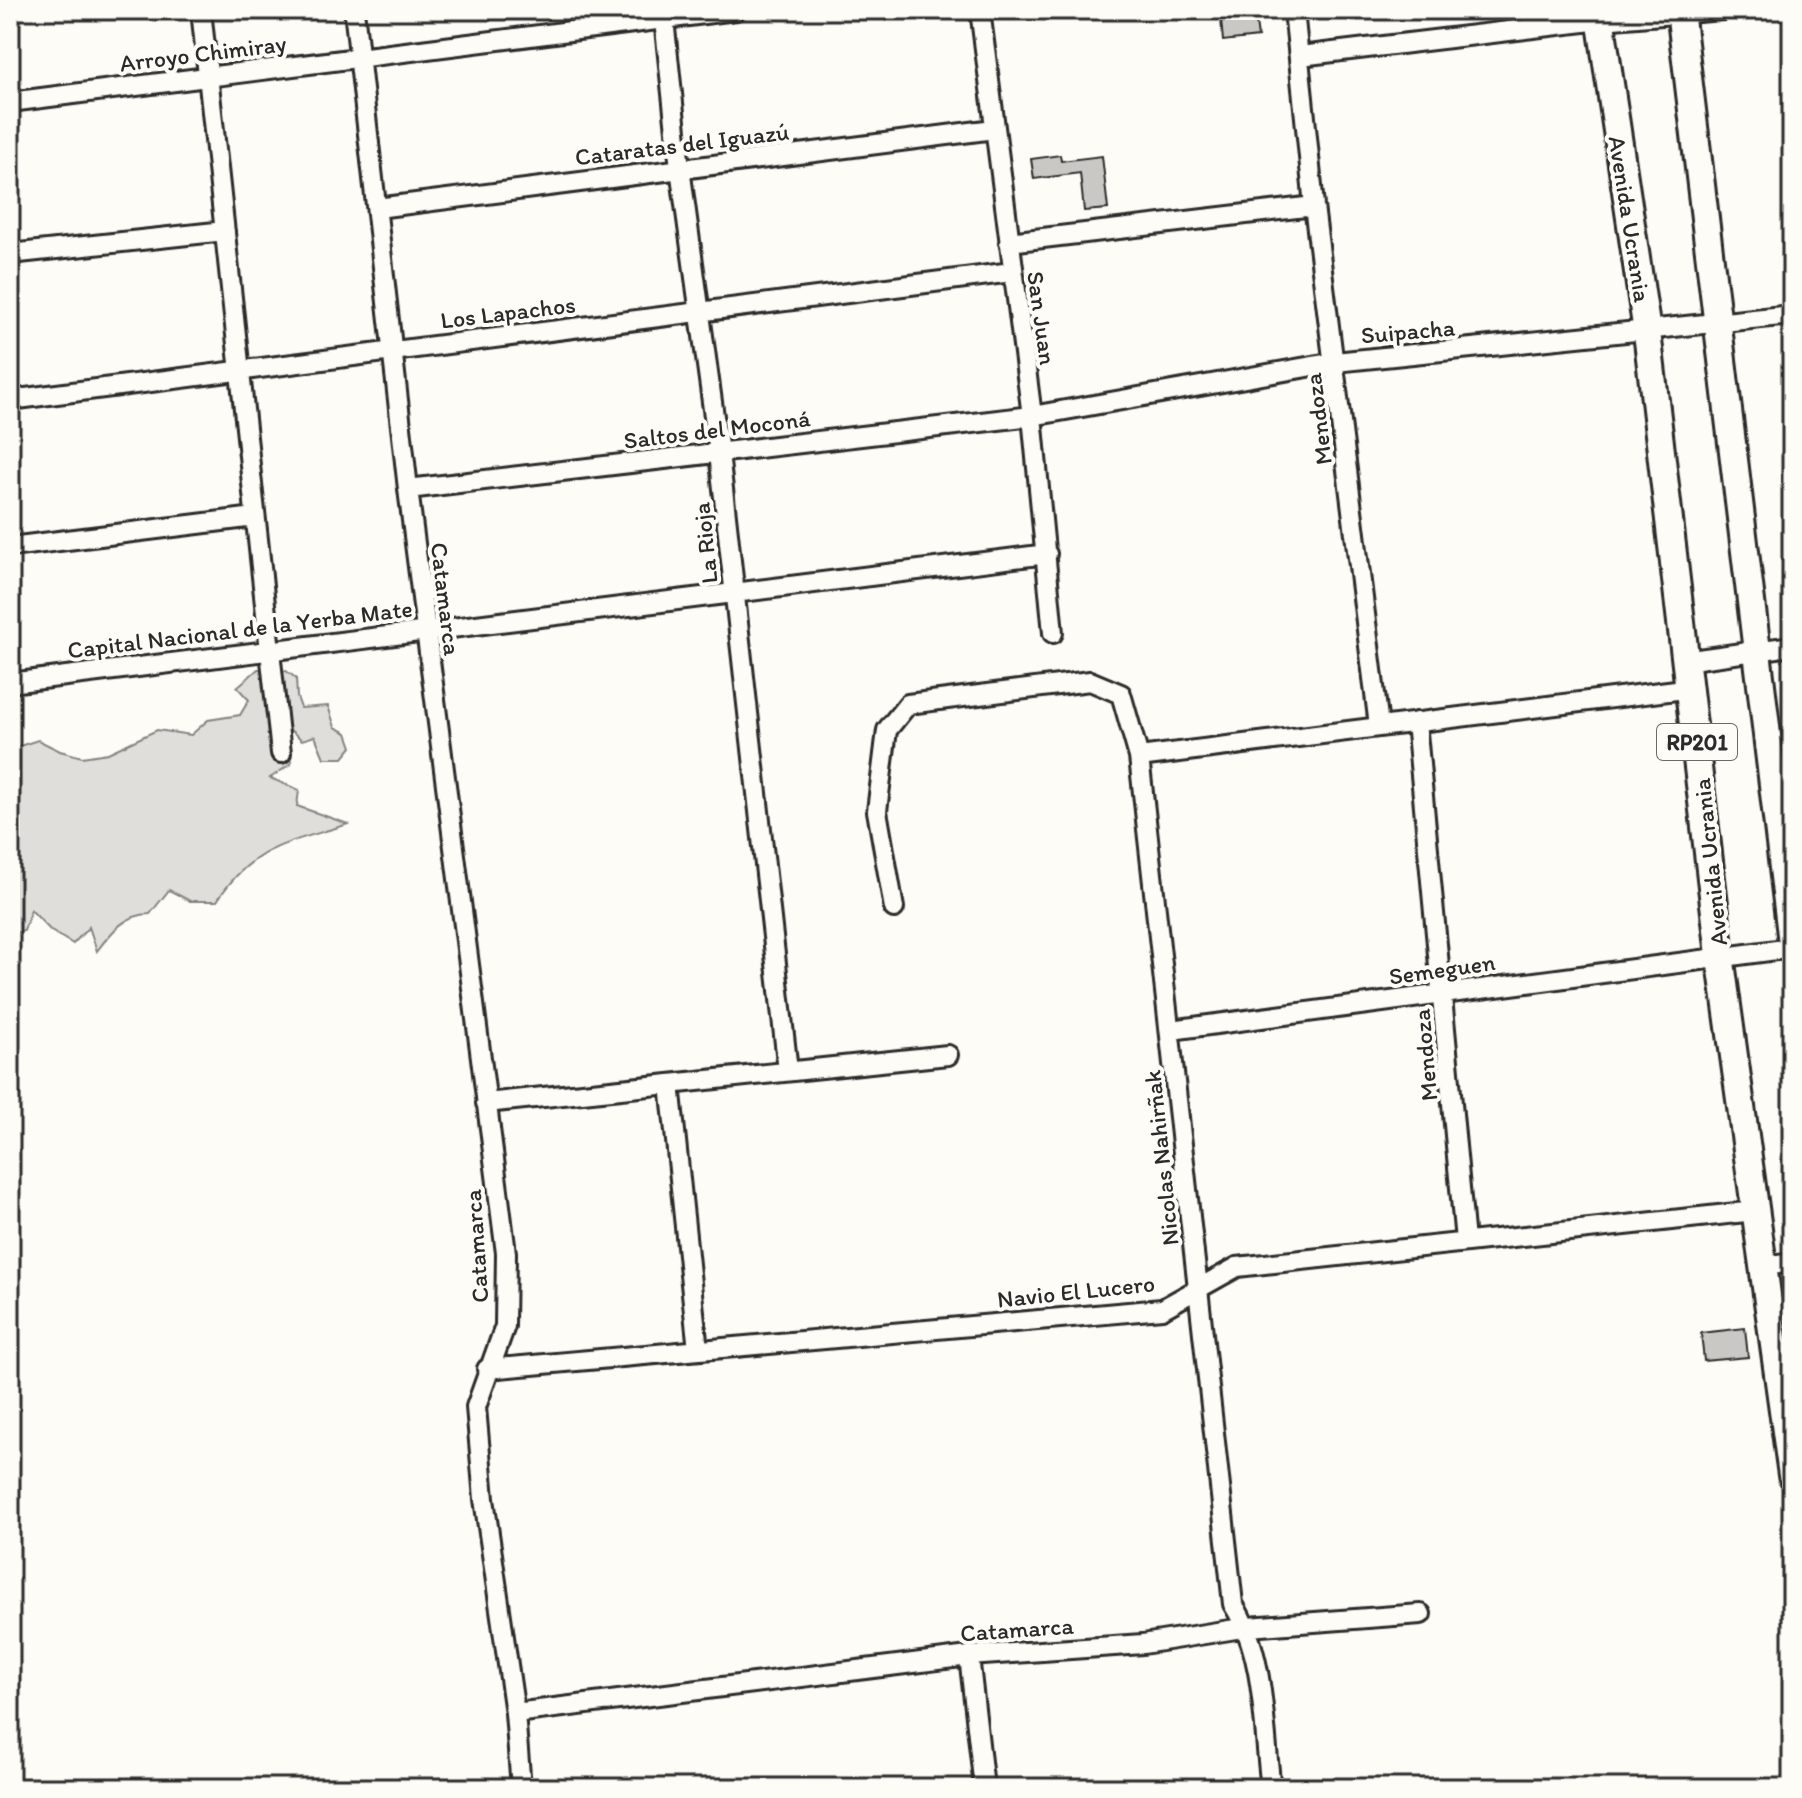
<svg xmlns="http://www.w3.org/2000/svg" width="1802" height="1798" viewBox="0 0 1802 1798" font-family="Itim,sans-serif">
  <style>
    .green { fill: #dfdeda; stroke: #858482; stroke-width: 2 }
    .building { fill: #c9c8c4; stroke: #2b2b2b; stroke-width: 2 }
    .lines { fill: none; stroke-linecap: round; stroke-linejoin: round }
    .street-casing { stroke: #2b2b2b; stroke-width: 24 }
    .primary-casing { stroke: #2b2b2b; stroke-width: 32 }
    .street { stroke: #fdfcf7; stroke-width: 18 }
    .primary { stroke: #fdfcf7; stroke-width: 26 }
    .labels { text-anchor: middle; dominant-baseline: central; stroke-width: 8; stroke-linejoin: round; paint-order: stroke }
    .shield { fill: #fdfcf7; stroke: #6a6a68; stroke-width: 2 }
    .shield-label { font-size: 22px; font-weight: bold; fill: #2b2b2b }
    .street-label { font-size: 24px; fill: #2b2b2b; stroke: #fdfcf7 }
  </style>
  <rect width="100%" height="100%" fill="#fdfcf7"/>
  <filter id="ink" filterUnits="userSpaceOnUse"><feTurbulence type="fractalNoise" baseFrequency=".0125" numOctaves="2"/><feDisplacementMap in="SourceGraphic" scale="16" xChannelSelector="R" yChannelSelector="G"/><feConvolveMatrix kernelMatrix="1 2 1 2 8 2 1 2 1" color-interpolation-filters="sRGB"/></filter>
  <g filter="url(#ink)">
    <path class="green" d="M258,669L286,671L296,678L297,697L301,708L328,706L335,727L347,733L352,747L343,758H324L315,736L302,740L289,729L291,764L270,778L299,790L297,806L348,824C290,843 253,845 217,901H190L169,890L150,914C126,914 111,932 97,951L89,927L73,944L51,931L31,910L24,931L10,934V749L38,740L60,751L82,757L108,753L157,730L191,735L208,720L240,715L249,700L237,687Z"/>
    <path class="building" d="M1255,15L1258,37L1223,41L1221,19Z
      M1060,155L1061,161L1102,156L1108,209L1084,211L1080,173L1034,179L1031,159Z
      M1745,1328L1748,1357L1704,1361L1701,1333Z"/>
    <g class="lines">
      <g class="street-casing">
        <path id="street" d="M201,10L281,753
          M354,10L408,489L506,1253L505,1326L476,1407L484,1499L515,1713L969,1656L1143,1644L1248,1627L1421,1614
          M663,10L680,168L719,453L788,1071
          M980,10L1032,416L1053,633
          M1294,10L1314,206L1379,726
          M1300,56L1601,20L1723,10
          M10,102L736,10
          M377,208L994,129
          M1009,242L1314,206
          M10,254L225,231
          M10,400L1012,272
          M408,489L1032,416L1335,362L1792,315
          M10,547L255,517
          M1684,661L1792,646
          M10,683L1047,554
          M1416,722L1465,1241
          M1139,757L1692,688
          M894,908L877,811L887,730L908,704L1090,681L1121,694L1139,757L1233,1604C1266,1655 1263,1729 1271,1788
          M1171,1030L1792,948
          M670,1084L698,1350
          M486,1103L948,1055
          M1765,1266L1792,1262
          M487,1369L1162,1309L1237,1267L1755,1211
          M969,1656L984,1788
          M515,1713L521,1788"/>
      </g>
      <g class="primary-casing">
        <path id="primary" d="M1599,10L1647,332L1720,955L1792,1475
          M1680,10L1792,943"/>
      </g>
      <use href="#street" class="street"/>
      <use href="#primary" class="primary"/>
    </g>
  </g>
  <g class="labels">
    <rect class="shield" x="1657" y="724" width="80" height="36" rx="6"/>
    <g class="shield-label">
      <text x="1697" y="742">RP201</text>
    </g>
    <g class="street-label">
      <text transform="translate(203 53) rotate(-7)">Arroyo Chimiray</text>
      <text transform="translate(682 144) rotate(-7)">Cataratas del Iguazú</text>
      <text transform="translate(1630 219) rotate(81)">Avenida Ucrania</text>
      <text transform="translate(508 312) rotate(-7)">Los Lapachos</text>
      <text transform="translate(1042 318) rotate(82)">San Juan</text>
      <text transform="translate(1408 331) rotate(-5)">Suipacha</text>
      <text transform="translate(1318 419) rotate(-97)">Mendoza</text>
      <text transform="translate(717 429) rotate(-7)">Saltos del Moconá</text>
      <text transform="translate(705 543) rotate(-96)">La Rioja</text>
      <text transform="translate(446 599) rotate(83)">Catamarca</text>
      <text transform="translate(240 629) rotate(-7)">Capital Nacional de la Yerba Mate</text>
      <text transform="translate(1710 862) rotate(-96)">Avenida Ucrania</text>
      <text transform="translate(1442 969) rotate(-8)">Semeguen</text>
      <text transform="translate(1425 1055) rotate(-95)">Mendoza</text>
      <text transform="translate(1161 1158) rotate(-96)">Nicolas Nahirñak</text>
      <text transform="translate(476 1246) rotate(-94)">Catamarca</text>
      <text transform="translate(1076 1291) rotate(-6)">Navio El Lucero</text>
      <text transform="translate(1017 1629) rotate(-4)">Catamarca</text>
    </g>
  </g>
  <rect width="1802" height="1798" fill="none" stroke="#fdfcf7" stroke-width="40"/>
  <rect x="20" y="20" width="1762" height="1758" fill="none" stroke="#2b2b2b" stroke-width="3" filter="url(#ink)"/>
</svg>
